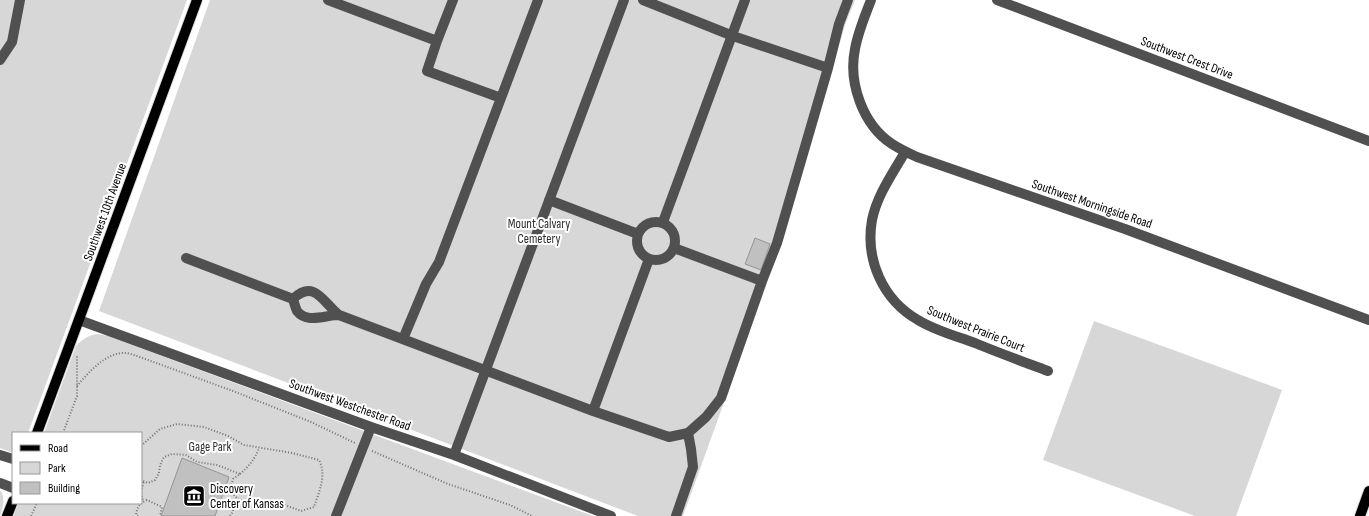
<svg xmlns="http://www.w3.org/2000/svg" width="1369" height="516" viewBox="0 0 1369 516" font-family="'Sofia Sans Condensed',sans-serif">
  <style>
    .green { fill: #d7d7d7 }
    .building { fill: #c0c0c0; stroke: #949494 }
    .lines { fill: none; stroke-linecap: round; stroke-linejoin: round }
    .major-casing { stroke: #dbdbdb; stroke-width: 12 }
    .path { stroke: #727272; stroke-width: 2; stroke-dasharray: 1 2; stroke-linecap: butt }
    .minor { stroke: #505050; stroke-width: 10 }
    .major { stroke: #000; stroke-width: 10 }
    .labels { text-anchor: middle; dominant-baseline: central; stroke-width: 4; stroke-linejoin: round; paint-order: stroke }
    .street-label { font-size: 13px; fill: #000; stroke: #fff }
    .park-label { font-size: 13px; fill: #2e2e2e; stroke: #fff }
    .poi-label { font-size: 13px; fill: #000; stroke: #fff; text-anchor: start }
  </style>
  <rect width="100%" height="100%" fill="#fff"/>
  <path class="green" d="M0,0H187L28,433H13V453L0,448Z
    M210,0H855L845,25L783,239L683,516H638L99,311Z
    M1094,321L1282,390L1236,516H1195L1043,460Z
    M98,334L108,336L593,516H13L18,503H141V433H44L76,346C83,339 88,335 98,334Z
    M0,490C6,498 3,507 0,516Z"/>
  <path class="building" d="M755,238L770,244L761,270L745,264Z
    M182,458L229,477L215,516H161Z"/>
  <g class="lines">
    <g class="major-casing">
      <path id="major" d="M37,433L197,0
        M7,516L13,501
        M1360,516L1369,491"/>
    </g>
    <path class="path" d="M77,386C88,373 106,352 125,353C129,353 133,355 137,356L233,391L311,422L355,443
      M63,433L77,396V355
      M141,446L160,429L177,424L204,427L228,436L244,445L292,453L319,460C327,475 319,492 314,507L301,511L271,500L254,503L239,500L232,493L231,486L233,479L240,474L217,465L197,462L186,455L172,454L164,457L160,465L159,473L155,480L148,483L141,480
      M372,451L448,484L510,505L532,516
      M240,474C249,466 255,459 259,448
      M141,492L144,481
      M141,493L143,501
      M31,516L37,503
      M138,516L136,515C137,508 139,503 147,500L162,507L160,516
      M230,516L232,513L234,506L239,500"/>
    <path class="minor" d="M328,0L437,41L427,71L501,98
      M643,0L733,36L828,68
      M871,0C865,16 858,32 855,49C848,83 863,125 892,144C900,149 908,153 917,157L1125,229L1369,320
      M997,0L1369,141
      M437,41L453,0
      M0,60L12,42L20,0
      M905,152C893,173 877,195 872,220C865,260 883,300 918,320C936,331 956,336 975,343C999,353 1024,362 1048,371
      M549,200L638,234
      M637 241a19 19 0 1 1 38 0a19 19 0 1 1-38 0Z
      M663,222L745,0
      M674,248L762,281
      M186,258L293,299C294,302 295,307 297,311C307,324 325,315 339,315
      M293,299C315,278 324,304 339,315L593,411L669,437L688,433L706,417L721,398L762,281L777,243L828,68L839,24L848,0
      M79,320L371,427L454,455L611,516
      M403,339L426,284L439,262L538,0
      M593,411L649,259
      M0,455L13,459
      M454,455L624,0
      M0,483L13,488
      M336,516L371,427
      M676,516L693,467L691,449L688,433"/>
    <use href="#major" class="major"/>
  </g>
  <defs>
    <g id="museum-square" transform="scale(1.15)"><rect x="-9" y="-9" width="18" height="18" rx="4" fill="#000" stroke="#fff"/><path d="M0-6L6-3V-2H-6V-3ZM-5-1h2V3h-2ZM-1-1h2V3h-2ZM3-1h2V3H3ZM-6 4H6V6H-6Z" fill="#fff"/></g>
  </defs>
  <g fill-rule="evenodd">
    <use href="#museum-square" x="194" y="496"/>
  </g>
  <g class="labels">
    <g class="street-label">
      <text transform="translate(1187 58) rotate(21)">Southwest Crest Drive</text>
      <text transform="translate(1092 204) rotate(19)">Southwest Morningside Road</text>
      <text transform="translate(105 212) rotate(-70)">Southwest 10th Avenue</text>
      <text transform="translate(976 329) rotate(22)">Southwest Prairie Court</text>
      <text transform="translate(350 405) rotate(20)">Southwest Westchester Road</text>
    </g>
    <g class="park-label">
      <text x="539" y="224">Mount Calvary<tspan x="539" dy="15">Cemetery</tspan></text>
      <text x="210" y="447">Gage Park</text>
    </g>
    <g class="poi-label">
      <text x="210" y="489">Discovery<tspan x="210" dy="15">Center of Kansas</tspan></text>
    </g>
  </g>
  <rect x="12" y="432" width="130" height="72" fill="#ffffff" stroke="#999999"/>
  <rect x="20" y="445" width="20" height="6" fill="#000000" stroke="#999999"/>
  <text x="48" y="452" font-size="12" fill="#000000">Road</text>
  <rect x="20" y="462" width="20" height="12" fill="#d7d7d7" stroke="#999999"/>
  <text x="48" y="472" font-size="12" fill="#000000">Park</text>
  <rect x="20" y="482" width="20" height="12" fill="#c0c0c0" stroke="#999999"/>
  <text x="48" y="492" font-size="12" fill="#000000">Building</text>
</svg>
